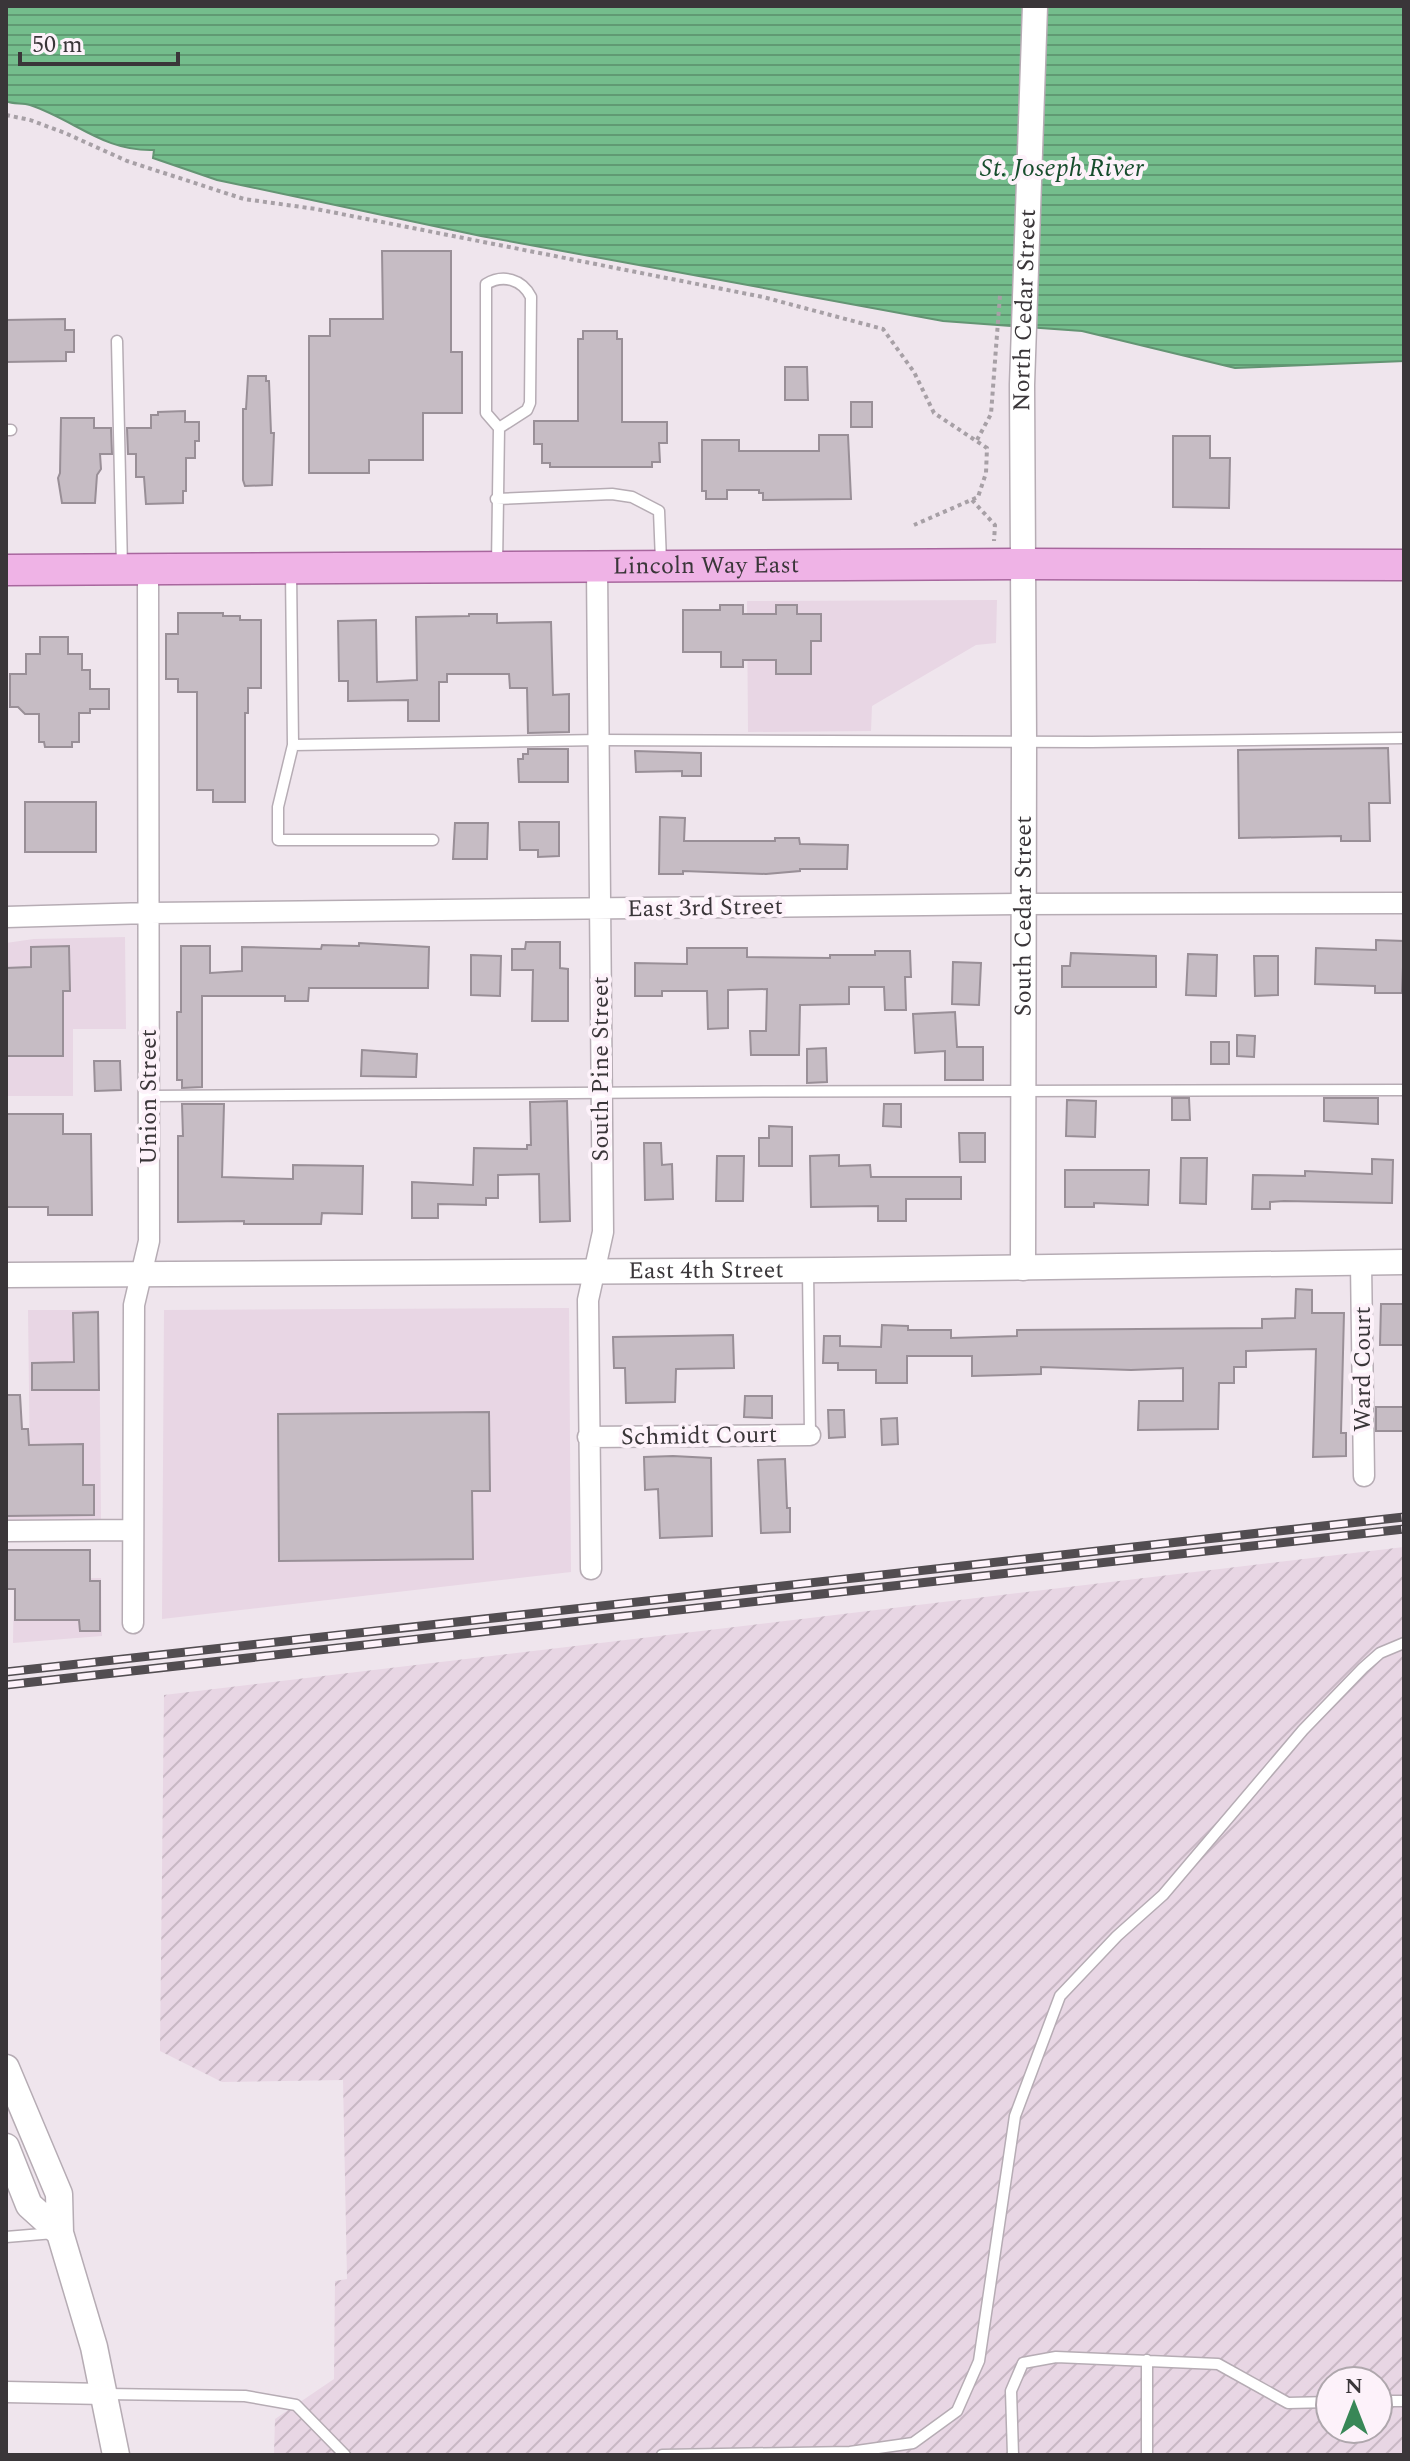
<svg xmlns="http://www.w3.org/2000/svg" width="1410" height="2461" viewBox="0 0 1410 2461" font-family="Spectral,serif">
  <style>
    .built { fill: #e8d6e4 }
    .industrial { fill: url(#industrial-furrows); fill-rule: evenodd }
    .water { fill: url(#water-rules); stroke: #639473; stroke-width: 2 }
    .building { fill: #c6bcc4; stroke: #998f97; stroke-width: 2 }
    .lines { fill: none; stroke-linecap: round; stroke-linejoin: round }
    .service-casing { stroke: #b6acb4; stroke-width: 13 }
    .minor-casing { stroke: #b6acb4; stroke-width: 23 }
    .tertiary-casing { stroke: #b6acb4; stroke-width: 27 }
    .secondary-casing { stroke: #b6acb4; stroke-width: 29 }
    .primary-casing { stroke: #a8679e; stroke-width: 33 }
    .path { stroke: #a7a0a6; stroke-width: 4; stroke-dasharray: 4 4; stroke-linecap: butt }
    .service { stroke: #fff; stroke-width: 10 }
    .minor { stroke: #fff; stroke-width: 20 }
    .tertiary { stroke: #fff; stroke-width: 24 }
    .secondary { stroke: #fff; stroke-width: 26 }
    .primary { stroke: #efb3e6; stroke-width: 30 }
    .rail-casing { stroke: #524d51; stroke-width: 9 }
    .rail { stroke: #fdf2fa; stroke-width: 6; stroke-dasharray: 18; stroke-linecap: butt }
    .labels { text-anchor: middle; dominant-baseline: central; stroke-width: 8; stroke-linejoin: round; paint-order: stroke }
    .street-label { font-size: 24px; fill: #3a3639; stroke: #fdf2fa }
    .water-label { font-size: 26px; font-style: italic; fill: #174d2d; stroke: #fdf2fa }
  </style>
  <defs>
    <pattern id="industrial-furrows" width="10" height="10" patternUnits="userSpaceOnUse" patternTransform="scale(2)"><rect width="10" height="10" fill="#e8d6e4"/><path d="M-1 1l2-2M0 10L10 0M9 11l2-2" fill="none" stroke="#c8b8c4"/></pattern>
    <pattern id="water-rules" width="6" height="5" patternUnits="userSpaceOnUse" patternTransform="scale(2)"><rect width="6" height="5" fill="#74bd8c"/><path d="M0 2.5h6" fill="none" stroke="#609a73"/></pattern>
  </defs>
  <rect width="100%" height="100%" fill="#efe5ed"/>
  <path class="built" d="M997,600L996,643L976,645L872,706L871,731L748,732L747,601Z
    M125,937L126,1029H73V1096H6V943L34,939Z
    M569,1308L571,1572L162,1619L164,1310Z
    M28,1310H99L101,1520H6V1473L30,1472Z
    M101,1578L102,1636L13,1643L14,1580Z"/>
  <path class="industrial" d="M1404,1547V2455H274L275,2419L334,2379L335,2281L347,2279L343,2080L222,2082L160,2051L164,1695ZM1330,2381H1378V2429H1330Z"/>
  <path class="water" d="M6,6H1404V361L1235,368L1082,331L943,321L481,236L217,180L153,158L154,150C104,152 75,120 30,105C22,102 14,105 6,101Z"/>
  <path class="building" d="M382,251H451V352H462V413H423V460H369V473H309V336H330V319H383Z
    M65,319V330H74V352H66V361L6,362V320Z
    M583,331H617V339H622V422H667V443H659L660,462H652V467H550V463H542V444H534V421H578V339H583Z
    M785,367H807L808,400H785Z
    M248,376H266V381H269L271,433H274L272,485L245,486L243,480V409H246Z
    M851,402H872V427H851Z
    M185,411V422H199V441H195V458H186V491H183V503L146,504L144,477H136V454H128L127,428H151V415H158V412Z
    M61,418H94V428H111L112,454H100L101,469L97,475L95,503H62L58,478L60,473Z
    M819,435H848L851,499L763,500V493H759V490H727V499H706V491H702V440H739V451H819Z
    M1173,436H1210V458H1230L1229,508L1173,507Z
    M720,605H743V614H776V605H797V614H821V641H811V674H776V660H743V667H721V652H683V610H720Z
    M178,613H223V616H240V620H261V688H248V713H245V802H213V790H197V692H178V679H166V634H178Z
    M469,614H497V623L551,622L553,695L569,694V732L528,733L527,688H510L509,674H447V682H439V721H408V700L348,701V681H339L338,621L376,620L377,682L417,680L416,617L469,616Z
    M40,637H68V654H82V670H90V689H109V709H90V713H79V742H72V747H45L44,742H39V714H25L18,707H10V674H26V654H40Z
    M1388,748L1390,803H1369L1370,841H1341V836L1239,838L1238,750Z
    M528,749H568V782H519L518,759H523V754H528Z
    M635,751L701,753V776H682V771L636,772Z
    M25,802H96V852H25Z
    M660,817L685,818L684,841H775V838H799L800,844L848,845L847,869H800V871L766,874L683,871V874H659Z
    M519,822H559V856L538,857V850H520Z
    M455,823H488L487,859H453Z
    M1376,940L1404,941L1402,993H1375V986L1315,984L1316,948L1376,950Z
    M526,942H560V968L568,969V1021H532L533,970H512V949H525Z
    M359,943L429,947L428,988H309L308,1001H285V996H202V1087L182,1088V1080H177V1012H181V946H210V973L242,971V947L321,949L322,945L359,946Z
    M69,946L70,991H63V1056H6V968L31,967V947Z
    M687,948H747V957L830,958V955H875V951H910L911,977H905L906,1010H885L884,987H849V1004L800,1005L799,1055H751L750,1031H766L767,989L728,990V1028L708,1029L707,991H662V996H635V963L687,964Z
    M1071,953L1156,956V987H1062V966H1070Z
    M1188,954L1217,955L1216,996L1186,995Z
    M471,955L501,956L500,996L471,995Z
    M1254,956H1278V995L1255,996Z
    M953,962L981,963L979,1005L952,1004Z
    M955,1012L957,1047H983V1080H945V1051L915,1053L913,1014Z
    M1237,1035L1255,1036L1254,1057L1237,1056Z
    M1211,1042H1229V1064H1211Z
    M826,1048L827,1082L807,1083V1049Z
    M362,1050L417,1054L416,1077L361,1076Z
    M94,1061H120L121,1090L95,1091Z
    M1172,1098H1189L1190,1120H1172Z
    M1324,1098H1378V1124L1324,1121Z
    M1067,1100L1096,1101L1095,1137L1066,1136Z
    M567,1101L570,1221L540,1222L539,1174L498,1175V1198H486V1205L438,1204V1218H412V1182L473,1185L474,1148L527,1149V1145H531L530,1102Z
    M182,1104H224L222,1177L293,1179V1165L363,1166L362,1214L322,1213L321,1224H244V1221L178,1222V1136H183Z
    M884,1104H901V1127L883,1126Z
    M6,1114H63V1134H91L92,1215H48V1207H6Z
    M769,1126L792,1127V1166H759V1138H769Z
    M959,1133H985V1162H960Z
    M644,1143H661L662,1165L672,1164L673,1199L645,1200Z
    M839,1155V1166L870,1165L871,1177H961V1199H906V1221H878V1206L811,1207L810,1156Z
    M717,1156H744L743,1201H716Z
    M1181,1158H1207L1206,1204L1180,1203Z
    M1372,1159L1393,1160L1392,1203L1284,1201L1270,1202V1209H1252L1253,1175L1305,1176V1171L1372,1174Z
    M1065,1170H1149L1148,1205L1094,1203V1207H1065Z
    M1296,1289L1312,1290V1313H1344L1341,1433H1346V1456L1313,1457L1316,1349L1246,1351V1367H1234V1383H1219L1218,1429L1138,1430L1139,1401H1183V1368L1131,1370L1041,1367V1374L972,1376V1356H907V1383H876V1370H838V1363H823L824,1336H840V1346L881,1347L882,1325L908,1326V1330H951V1338L1017,1336V1330L1262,1328V1319L1295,1318Z
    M1381,1304H1404V1345H1380Z
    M98,1312L99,1390H32V1363L74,1362L73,1313Z
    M733,1335L734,1368L676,1369L675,1402L626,1403L625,1368H614L613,1337Z
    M6,1395H20L22,1429H28L29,1445L83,1444V1485H94V1515L6,1516Z
    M745,1396H772V1418L744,1417Z
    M1376,1407H1404V1431H1376Z
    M828,1410H844L845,1437L829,1438Z
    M489,1412L490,1491H472L473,1559L279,1561L278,1414Z
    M897,1418L898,1444L882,1445L881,1419Z
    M673,1456L711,1458L712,1536L660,1538L658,1489L645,1490L644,1457Z
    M785,1459L787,1508H790V1532L761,1533L758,1460Z
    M6,1550H90V1581H100V1631H80L79,1620H15V1589H6Z"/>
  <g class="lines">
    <g class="service-casing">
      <path id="service" d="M117,341L122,568
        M6,430H11
        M496,499L612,494L632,497L659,511L661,561
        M497,566L499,428L527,410L530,403L531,297C522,279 503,274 486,284V413L499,428
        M291,571L293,745L278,807V840H433
        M293,745L600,740L1091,742L1404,738
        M149,1096C567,1091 986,1091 1404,1090
        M808,1270L810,1435
        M6,2237L54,2233
        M105,2394L245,2396L296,2405L345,2455
        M1378,2401H1404
        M662,2455L850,2452L913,2443L957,2411L979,2361L1015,2116L1060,1996L1117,1936L1163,1895L1303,1730L1363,1668L1380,1653L1404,1643
        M1013,2455L1011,2391L1023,2363L1056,2357L1218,2364L1288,2403L1330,2402
        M1147,2455V2360"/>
    </g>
    <g class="minor-casing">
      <path id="minor" d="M6,917L149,913L1022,904L1404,903
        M1361,1263L1364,1476
        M588,1437L810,1435
        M6,1531L132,1530
        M591,1569L588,1300L603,1232L597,568
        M133,1623L134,1305L149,1241L148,570
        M6,2392L104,2394"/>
    </g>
    <g class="tertiary-casing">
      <g id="tertiary">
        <path id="s1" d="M1023,1268L1024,741L1022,385L1035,6"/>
        <path id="s2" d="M6,1275L833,1270L1404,1262"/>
      </g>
    </g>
    <g class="secondary-casing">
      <path id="secondary" d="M6,2068L59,2194L60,2233L94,2347L116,2455
        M6,2147L29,2205L60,2233"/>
    </g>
    <g class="primary-casing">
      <g id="primary">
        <path id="s3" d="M6,570L1024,564L1404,565"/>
      </g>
    </g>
    <path class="path" d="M6,115L30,120L65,133L127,161L244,199L316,209L763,297L883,329L914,372L934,413L987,448L986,473L978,497L914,525
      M977,440L991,414L1000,295
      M972,500L995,525L994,541"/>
    <use href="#service" class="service"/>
    <use href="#minor" class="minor"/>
    <use href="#tertiary" class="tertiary"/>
    <use href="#secondary" class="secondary"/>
    <use href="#primary" class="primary"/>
    <g class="rail-casing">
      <path id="rail" d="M6,1672L1404,1517
        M6,1685L1404,1529"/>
    </g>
    <use href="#rail" class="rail"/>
  </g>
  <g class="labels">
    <g class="street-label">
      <text stroke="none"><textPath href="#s1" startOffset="958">North Cedar Street</textPath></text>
      <text stroke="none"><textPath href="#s3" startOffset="700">Lincoln Way East</textPath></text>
      <text transform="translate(705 908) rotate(-1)">East 3rd Street</text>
      <text stroke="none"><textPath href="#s1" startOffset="352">South Cedar Street</textPath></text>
      <text transform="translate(601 1069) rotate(-90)">South Pine Street</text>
      <text transform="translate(149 1097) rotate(-90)">Union Street</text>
      <text stroke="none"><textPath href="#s2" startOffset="700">East 4th Street</textPath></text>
      <text transform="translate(1363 1369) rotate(-90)">Ward Court</text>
      <text transform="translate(699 1436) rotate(-1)">Schmidt Court</text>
    </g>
    <g class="water-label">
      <text x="1062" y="168">St. Joseph River</text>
    </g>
  </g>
  <rect width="1410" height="2461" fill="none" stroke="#3a3639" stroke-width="16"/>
  <g transform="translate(1354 2405)"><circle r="38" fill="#fdf2fa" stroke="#afa7ad" stroke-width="2"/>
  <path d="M0-6L14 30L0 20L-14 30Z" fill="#388757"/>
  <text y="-12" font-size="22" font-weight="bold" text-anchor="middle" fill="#3a3639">N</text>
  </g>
  <path d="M20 52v12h158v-12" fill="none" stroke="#3a3639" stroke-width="4"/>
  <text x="32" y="52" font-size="24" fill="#3a3639" stroke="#fdf2fa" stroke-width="6" paint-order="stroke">50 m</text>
</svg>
